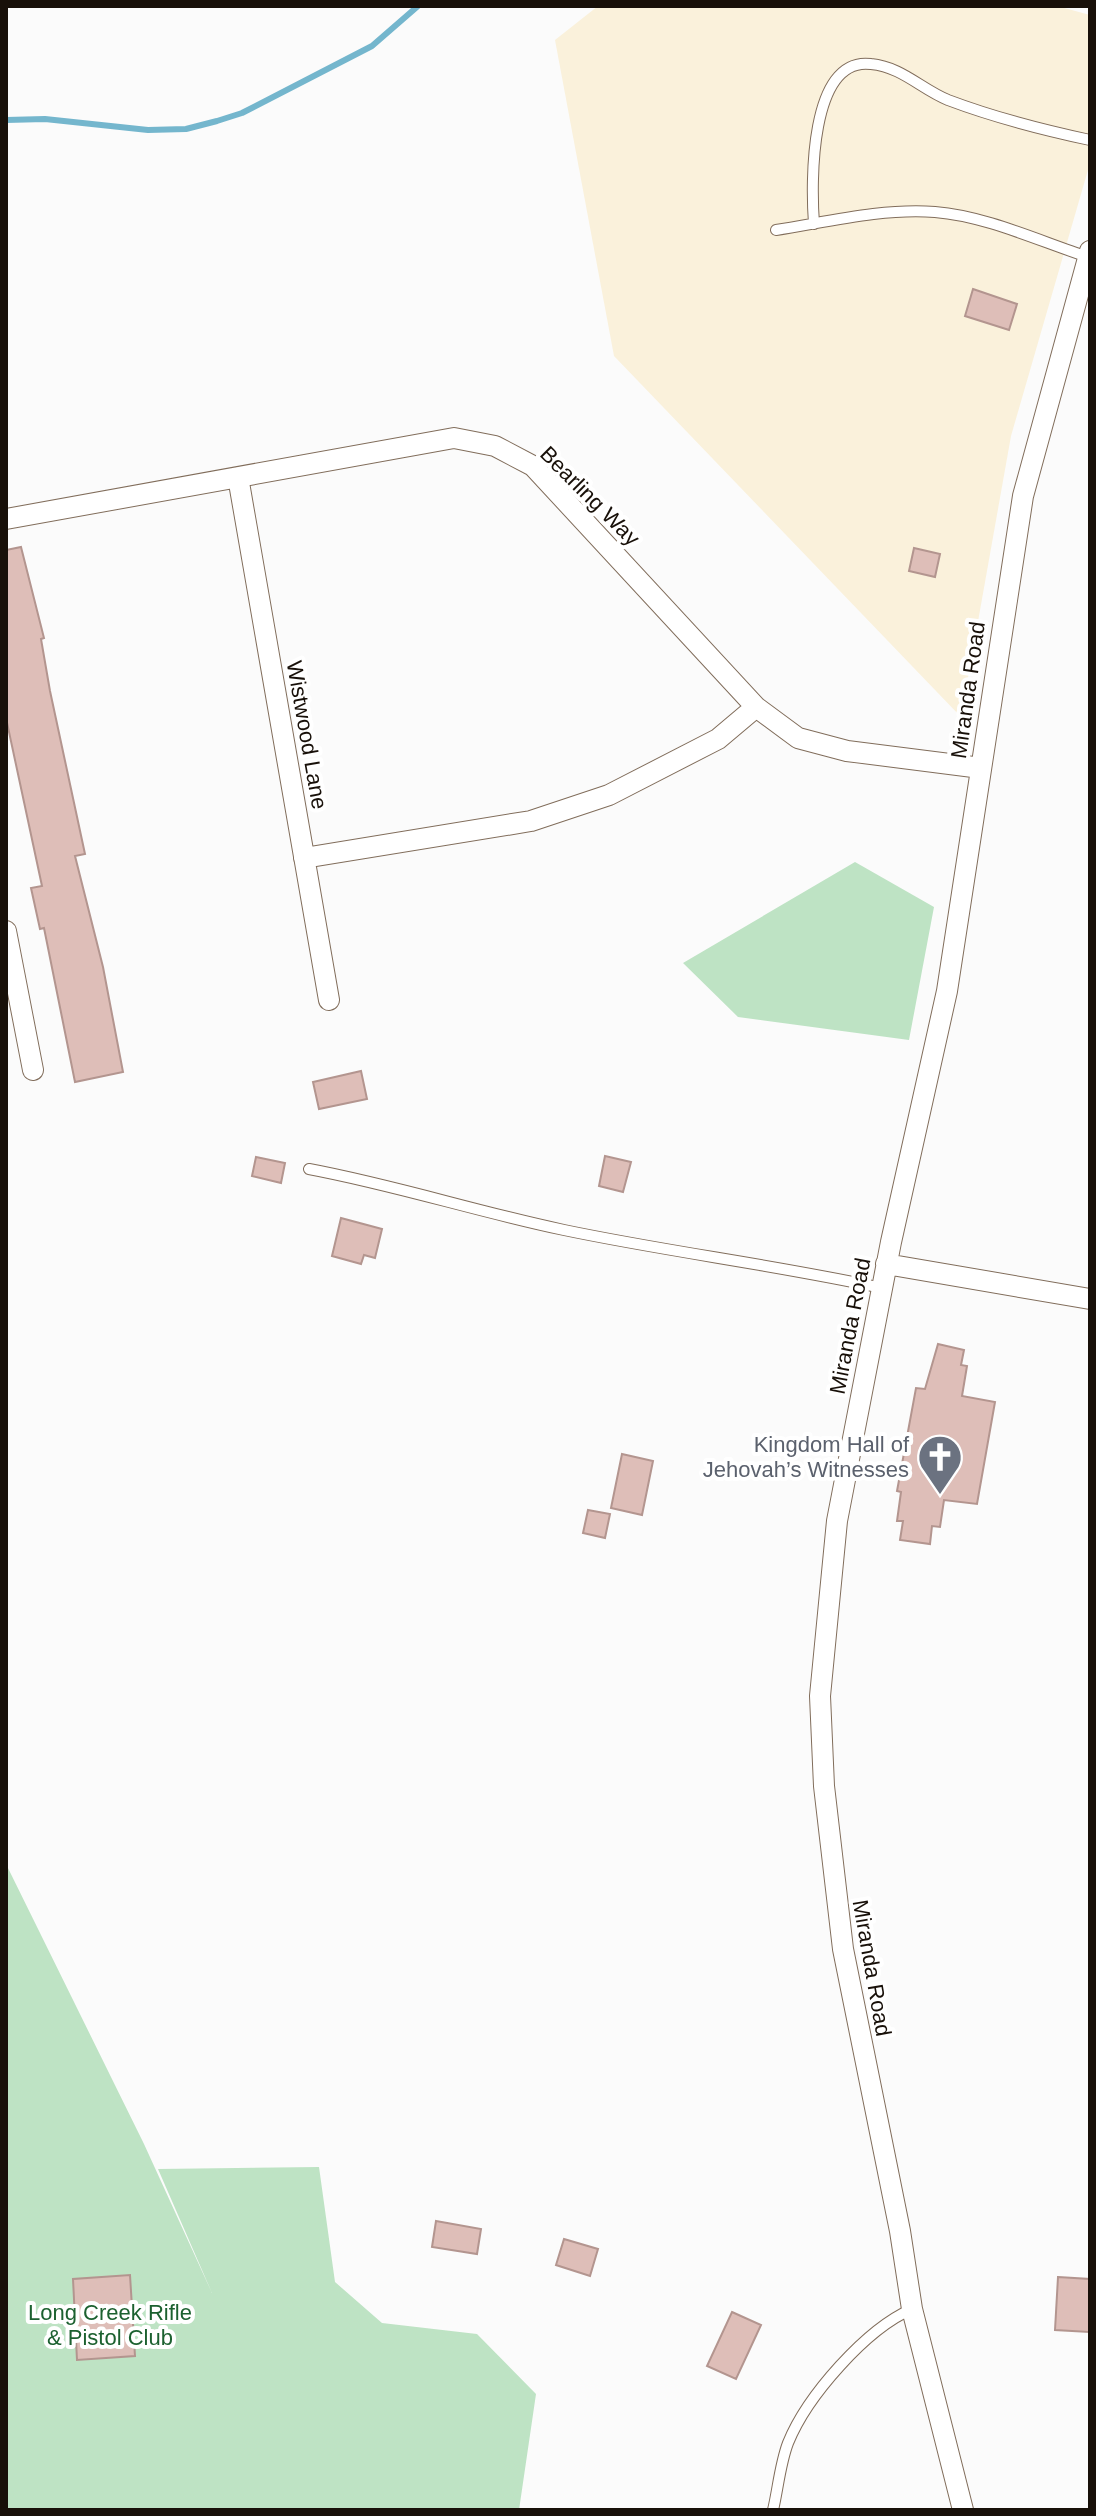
<svg xmlns="http://www.w3.org/2000/svg" width="1096" height="2516" viewBox="0 0 1096 2516" font-family="Helvetica,sans-serif">
  <style>
    .industrial { fill: #faf1db }
    .green { fill: #bee3c4 }
    .lines { fill: none; stroke-linecap: round; stroke-linejoin: round }
    .stream { stroke: #74b6cd; stroke-width: 6 }
    .building { fill: #debeb8; stroke: #b3958f; stroke-width: 2 }
    .service-casing { stroke: #816d5b; stroke-width: 12 }
    .minor-casing { stroke: #816d5b; stroke-width: 22 }
    .service { stroke: #fff; stroke-width: 10 }
    .minor { stroke: #fff; stroke-width: 20 }
    .labels { text-anchor: middle; dominant-baseline: central; stroke-width: 8; stroke-linejoin: round; paint-order: stroke }
    .street-label { font-size: 22px; fill: #181009; stroke: #fff }
    .worship-label { font-size: 22px; fill: #5b616d; stroke: #fff; text-anchor: end }
    .park-label { font-size: 22px; fill: #1c6130; stroke: #fff }
  </style>
  <rect width="100%" height="100%" fill="#fbfbfb"/>
  <path class="industrial" d="M598,6H1057L1090,15V163L1011,436L961,717L614,356L555,40Z"/>
  <path class="green" d="M855,862L934,907L909,1040L738,1017L683,963Z
    M6,1864L144,2144L212,2293L158,2169L319,2167L335,2282L382,2323L477,2334L536,2394L519,2510H6Z"/>
  <g class="lines">
    <path class="stream" d="M6,120L45,119L148,130L186,129L217,121L242,113L372,46L418,6"/>
  </g>
  <path class="building" d="M973,289L1017,304L1009,330L965,316Z
    M21,547L44,638L41,639L50,691L85,854L75,856L103,967L123,1072L75,1082L44,928L40,929L31,888L42,886L6,718V550Z
    M914,548L940,554L935,577L909,571Z
    M361,1071L367,1099L319,1109L313,1082Z
    M605,1156L631,1162L623,1192L599,1186Z
    M256,1157L285,1163L281,1183L252,1176Z
    M341,1218L382,1229L375,1258L364,1255L361,1264L332,1256Z
    M938,1344L964,1350L961,1365L967,1366L962,1396L995,1402L977,1504L944,1500L940,1527L932,1526L930,1544L900,1540L903,1521H897L901,1492L897,1491L916,1388L925,1389Z
    M622,1454L653,1461L642,1515L611,1508Z
    M588,1510L610,1514L605,1538L583,1533Z
    M436,2221L481,2229L477,2254L432,2247Z
    M564,2239L598,2249L590,2276L556,2265Z
    M130,2275L135,2356L77,2360L73,2279Z
    M1058,2277L1090,2279L1089,2332L1055,2330Z
    M732,2312L761,2325L736,2379L707,2366Z"/>
  <g class="lines">
    <g class="service-casing">
      <path id="service" d="M814,224C811,184 809,56 871,64C902,67 921,89 948,100C993,117 1043,130 1090,140
        M776,230C827,222 882,208 935,212C986,216 1039,241 1088,257
        M309,1169C395,1185 478,1212 564,1230C669,1252 776,1265 882,1288
        M773,2510C778,2489 780,2464 788,2443C807,2396 866,2329 912,2309"/>
    </g>
    <g class="minor-casing">
      <path id="minor" d="M238,477L329,1000
        M6,519L454,438L495,446L533,466L756,707L798,738L847,751L981,768
        M304,858L531,821L609,795L718,739L756,707
        M6,931L33,1070
        M886,1264L1090,1299
        M963,2510L912,2309L900,2231L843,1949L824,1786L820,1696L837,1521L891,1242L947,991L1023,496L1090,251"/>
    </g>
    <use href="#service" class="service"/>
    <use href="#minor" class="minor"/>
  </g>
  <defs>
    <g id="church-pin" transform="scale(2.3)"><path d="M0 17L-7.5 6A9.5 9.5 0 1 1 7.5 6Z" fill="#6b7280" stroke="#fff"/><path d="M-1.2-6h2.4v3.5h3.3v2.4h-3.3V6h-2.4V-.1h-3.3v-2.4h3.3Z" fill="#fff"/></g>
  </defs>
  <g fill-rule="evenodd">
    <use href="#church-pin" x="940" y="1457"/>
  </g>
  <g class="labels">
    <g class="street-label">
      <text transform="translate(590 496) rotate(45)">Bearling Way</text>
      <text transform="translate(968 690) rotate(-82)">Miranda Road</text>
      <text transform="translate(307 735) rotate(80)">Wistwood Lane</text>
      <text transform="translate(850 1326) rotate(-79)">Miranda Road</text>
      <text transform="translate(872 1968) rotate(80)">Miranda Road</text>
    </g>
    <g class="worship-label">
      <text x="909" y="1444">Kingdom Hall of<tspan x="909" dy="25">Jehovah’s Witnesses</tspan></text>
    </g>
    <g class="park-label">
      <text x="110" y="2312">Long Creek Rifle<tspan x="110" dy="25">&amp; Pistol Club</tspan></text>
    </g>
  </g>
  <rect width="1096" height="2516" fill="none" stroke="#181009" stroke-width="16"/>
</svg>
